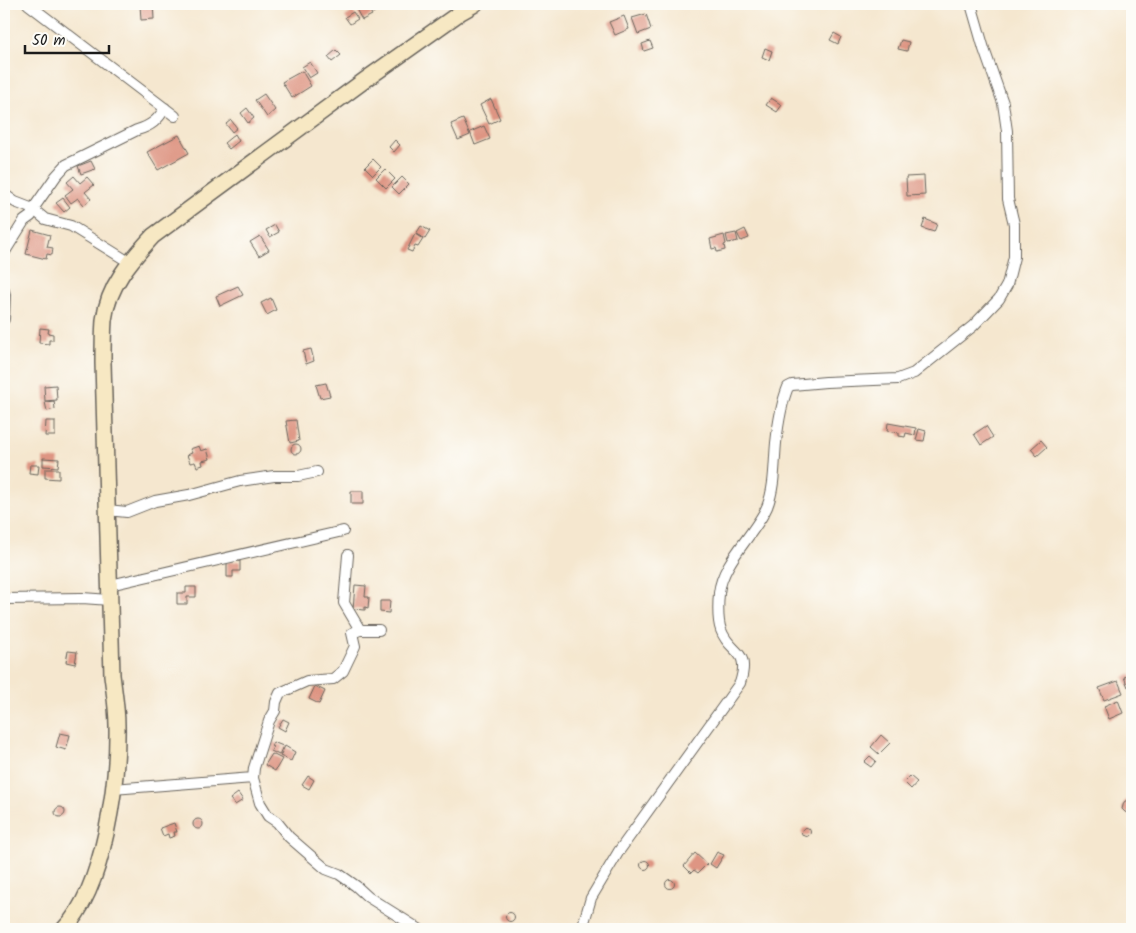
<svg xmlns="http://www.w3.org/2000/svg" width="1136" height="933" viewBox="0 0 1136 933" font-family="Kalam,sans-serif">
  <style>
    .building { fill: #de9583 }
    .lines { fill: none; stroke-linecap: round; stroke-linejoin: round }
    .street-casing { stroke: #68635b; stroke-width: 12 }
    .secondary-casing { stroke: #68635b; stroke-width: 18 }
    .street { stroke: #fff; stroke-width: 10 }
    .secondary { stroke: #f7e8c3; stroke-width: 15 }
  </style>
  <rect width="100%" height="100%" fill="#fdfcf7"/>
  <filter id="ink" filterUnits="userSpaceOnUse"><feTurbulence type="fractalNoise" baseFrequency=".02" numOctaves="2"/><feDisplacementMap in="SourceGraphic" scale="10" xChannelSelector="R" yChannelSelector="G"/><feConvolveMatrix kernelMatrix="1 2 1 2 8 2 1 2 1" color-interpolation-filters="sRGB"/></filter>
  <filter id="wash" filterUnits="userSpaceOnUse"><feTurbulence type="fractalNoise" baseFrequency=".0096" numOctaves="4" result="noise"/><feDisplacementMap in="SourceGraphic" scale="20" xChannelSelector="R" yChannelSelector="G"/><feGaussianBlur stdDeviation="1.12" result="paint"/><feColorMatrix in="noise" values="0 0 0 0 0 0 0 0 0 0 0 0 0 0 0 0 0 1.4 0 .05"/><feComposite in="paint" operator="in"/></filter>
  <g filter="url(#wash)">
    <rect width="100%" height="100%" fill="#f5e7cf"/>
    <g id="blocks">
      <path class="building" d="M140,4H153L154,19L141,20Z
        M366,4L372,15L362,20L356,9Z
        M368,4H385V5L373,13Z
        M353,12L358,19L350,24L345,17Z
        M646,14L651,29L638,34L632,18Z
        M624,16L629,29L615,35L609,22Z
        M834,33L841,37L838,44L830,40Z
        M901,40L909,42L907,51L898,49Z
        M650,41L653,48L644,51L642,44Z
        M765,48L772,51L769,60L762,57Z
        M336,50L341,55L332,62L328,57Z
        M310,62L317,73L309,78L302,67Z
        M302,71L311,86L292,98L282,82Z
        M264,94L275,110L267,117L255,100Z
        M771,98L782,105L777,112L766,105Z
        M491,99L500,119L489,124L480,105Z
        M247,108L254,118L248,123L241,113Z
        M463,119L470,135L458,140L451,124Z
        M231,120L237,128L232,132L226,124Z
        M484,126L490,139L475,145L470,132Z
        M235,134L239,141L229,149L224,143Z
        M179,135L189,153L158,170L147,152Z
        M395,140L400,145L394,152L389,147Z
        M373,159L381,167L373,175L365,167Z
        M91,161L95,169L81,174L78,166Z
        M385,169L395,179L386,188L376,178Z
        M74,176L80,183L87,177L94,185L85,192L91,199L84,205L78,198L71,203L65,195L73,189L67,182Z
        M924,176L925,195L907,196L906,177Z
        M402,177L409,184L399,194L392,187Z
        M63,198L70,207L64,212L56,203Z
        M925,219L937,224L934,232L922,228Z
        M275,225L279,232L270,237L266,230Z
        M421,226L430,231L425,239L416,234Z
        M745,229L749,238L741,241L737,233Z
        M32,230L50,235L47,247L53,248L52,255L47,254L46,259L26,254Z
        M736,233L738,241L728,243L726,235Z
        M415,234L423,239L418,247L415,246L412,252L407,250Z
        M724,235L726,244L724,245L725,250L717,252L716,248L712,249L710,239Z
        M260,236L269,250L259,256L250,242Z
        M238,286L243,295L220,306L216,296Z
        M271,298L276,310L267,315L261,303Z
        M40,328L49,329L48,333L53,334V340H49V344L39,343Z
        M311,349L314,361L306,364L303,351Z
        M326,383L330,396L320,398L316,385Z
        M56,385L57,400L45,401L44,386Z
        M54,401L55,409L47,411L45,402Z
        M296,420L299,441L290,443L286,421Z
        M46,421H55V436H45Z
        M888,423L916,428L915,435L906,433L905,437L899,436V433L887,431Z
        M986,426L993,437L981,445L974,434Z
        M919,429L926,431L924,441L916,440Z
        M1041,440L1047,447L1037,456L1031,449Z
        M291 449a5 5 0 1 1 10 0a5 5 0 1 1-10 0Z
        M199,446L201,451L207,449L210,459L202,461L203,465L197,467L195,462L190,463L187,455L192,453L190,449Z
        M43,458L59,459L58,467L43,466Z
        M30,465H39L38,474L29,473Z
        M45,469H59V479L45,478Z
        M351,491H363V504H351Z
        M240,561V571H233V577H227V562Z
        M355,585L366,586L365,597H369L368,608L365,607V610L353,609Z
        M186,587H196V597H187V604H177V593H186Z
        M380,601H390L389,613L380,612Z
        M68,651L77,652L75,664L66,662Z
        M1132,674V685L1128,687L1124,677Z
        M1118,681L1123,693L1104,700L1099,688Z
        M315,686L325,691L319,704L309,699Z
        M1118,700L1123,713L1109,719L1104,706Z
        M283,719L289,722L285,731L278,727Z
        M60,733L70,735L66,750L56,747Z
        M881,735L890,743L879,754L871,747Z
        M273,742L283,746L279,755L271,751L273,747L271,746Z
        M285,746L295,752L291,761L280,756Z
        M272,754L282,759L275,771L265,765Z
        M870,756L876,761L871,767L864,762Z
        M308,776L314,780L309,789L302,785Z
        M910,776L917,782L911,789L904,782Z
        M238,793L243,800L235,805L230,799Z
        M1127,800L1132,801V813L1129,814L1125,812L1122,809L1124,802Z
        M55 812a5 5 0 1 1 10 0a5 5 0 1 1-10 0Z
        M193 824a5 5 0 1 1 10 0a5 5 0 1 1-10 0Z
        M174,823L177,832H174L175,836L169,838L168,834L163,836L160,828Z
        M801.5 832a4.5 4.5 0 1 1 9 0a4.5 4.5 0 1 1-9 0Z
        M717,852L724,855L716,868L710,864Z
        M695,853L707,864L698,873L694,870L691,873L684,866Z
        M640.5 865a4.5 4.5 0 1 1 9 0a4.5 4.5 0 1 1-9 0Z
        M665.5 884a4.5 4.5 0 1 1 9 0a4.5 4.5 0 1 1-9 0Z
        M505.5 917a4.5 4.5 0 1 1 9 0a4.5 4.5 0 1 1-9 0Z"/>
    </g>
  </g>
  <g filter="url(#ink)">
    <use href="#blocks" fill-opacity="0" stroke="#68635b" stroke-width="1"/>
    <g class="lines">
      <g class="street-casing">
        <path id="street" d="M28,4L175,116
          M4,194L15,202L33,209L45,219L71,226L129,262
          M4,253L24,221L31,216L33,209L56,176L66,165L137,130C151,126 158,120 165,108
          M4,291L5,295L4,319
          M107,510L127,512L155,501L189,495L240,481L274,476H298L317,472
          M348,555L344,603L360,630
          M110,585L343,531
          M4,599L82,598L110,600
          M379,630H360L352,633L355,646L343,671L333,679L307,681L280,693L276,702L275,711L269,721L254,768L253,778L260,803L268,816L277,822L289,837L326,869L339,874L356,886L368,897L419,929
          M113,789L253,778
          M582,929L591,898L619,851L740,683C751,648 730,655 721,630C717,619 718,605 719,593C722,562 755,534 767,507C775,487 774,464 776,443C778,425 781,404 788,387L792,385L826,382L898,379L914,373L973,326L999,299L1007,285L1014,257V224L1008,199L1007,131L1003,103L984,49L971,4"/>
      </g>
      <g class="secondary-casing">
        <path id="secondary" d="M64,929C105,887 118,781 117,725C117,708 114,692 112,675L103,363C103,349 103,334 104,320C108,286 131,260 153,236L365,80L461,12L475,4"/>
      </g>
      <use href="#street" class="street"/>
      <use href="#secondary" class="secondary"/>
    </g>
  </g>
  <rect width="1136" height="933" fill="none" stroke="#fdfcf7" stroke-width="20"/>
  <path d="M25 45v8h84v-8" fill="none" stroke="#1c1c1c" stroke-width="2.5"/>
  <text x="32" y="45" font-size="15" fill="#1c1c1c" stroke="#fdfcf7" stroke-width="4" paint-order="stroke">50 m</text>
</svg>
